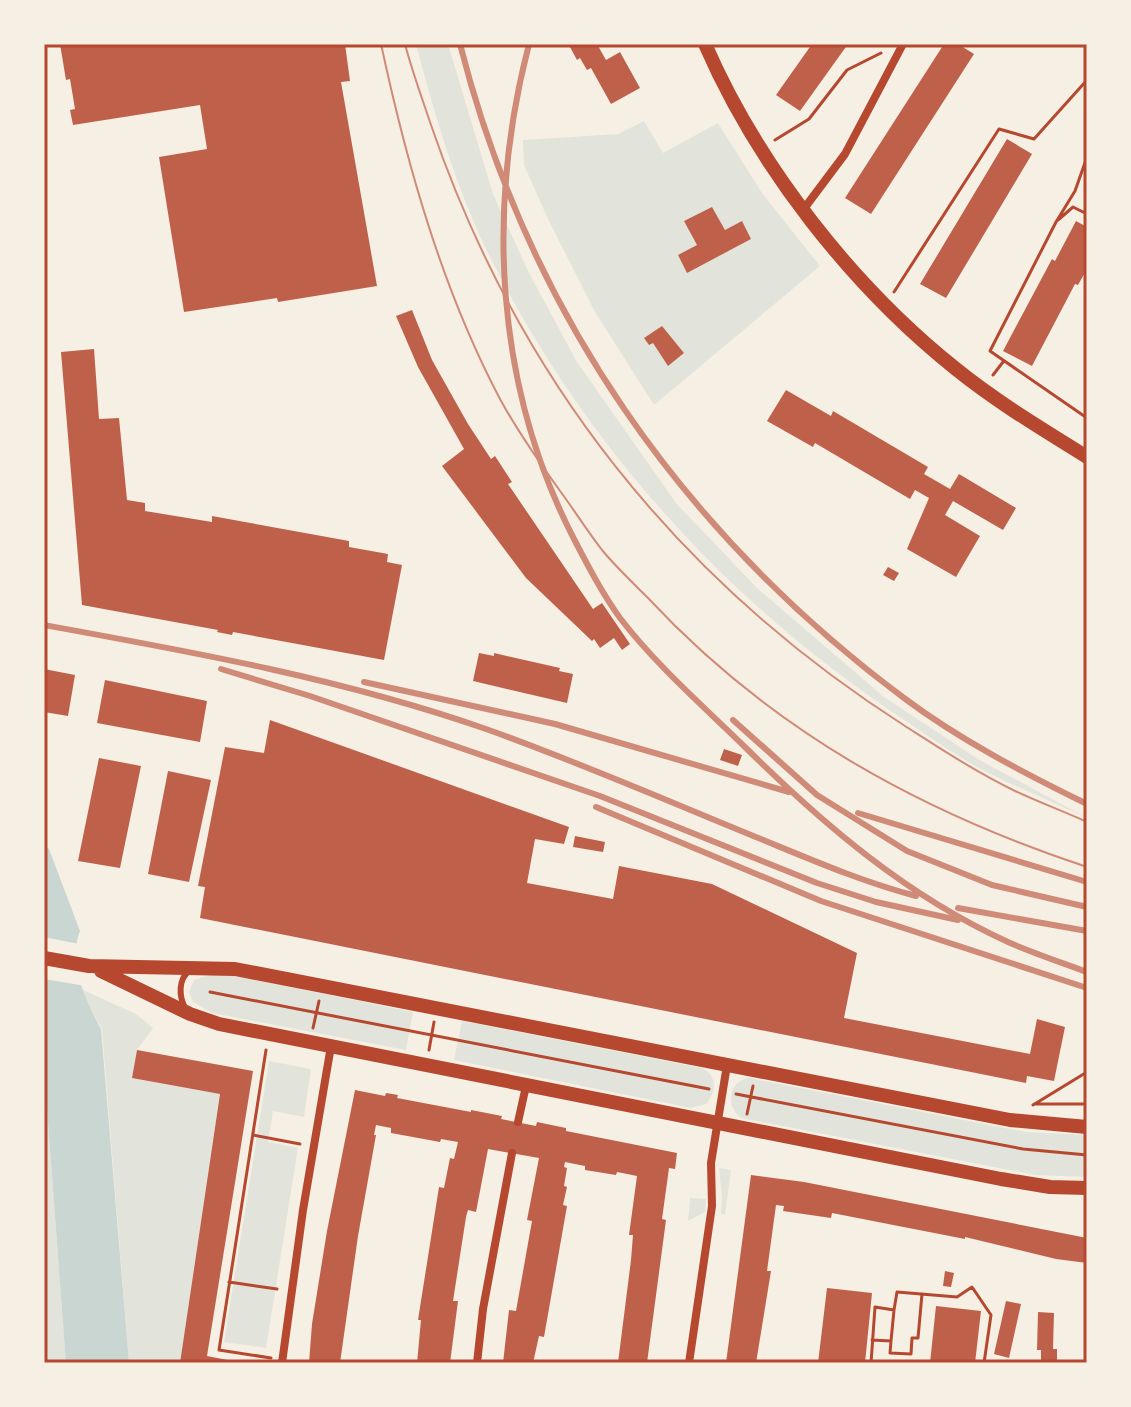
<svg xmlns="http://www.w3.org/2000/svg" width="1131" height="1407" viewBox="0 0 1131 1407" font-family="'Noto Sans',sans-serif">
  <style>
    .green { fill: #e2e4dc }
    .water { fill: #c9d6d2 }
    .pier { fill: #f6efe4 }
    .building { fill: #bf614a }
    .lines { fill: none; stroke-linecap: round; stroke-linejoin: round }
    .path { stroke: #b5482f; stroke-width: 3 }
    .service { stroke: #b5482f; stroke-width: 6 }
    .minor { stroke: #b5482f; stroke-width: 8 }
    .tertiary { stroke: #b5482f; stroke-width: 14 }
    .tram { stroke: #cf8b77; stroke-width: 2 }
    .rail { stroke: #cf8b77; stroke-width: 6 }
    .neatline { fill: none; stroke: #b5482f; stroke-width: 3 }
  </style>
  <rect width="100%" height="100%" fill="#f6efe4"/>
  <path class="green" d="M416,44H448L493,194L529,273L577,362L676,503L756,587L884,697L978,759L1087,818C1051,801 1013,786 977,767C955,755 933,739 912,725C733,609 584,446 489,255C456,188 435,116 416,44Z
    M644,121L663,153L718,123L762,193L820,266L654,405L595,312L548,219L524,165L523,140L618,134Z
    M210,975H230L413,1012L406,1050L212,1013L193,1002L189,992L194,980Z
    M83,990L136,1014L153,1028L137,1050L132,1078L220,1094L180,1363H129L102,1029L84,997Z
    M462,1021L702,1068C718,1076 716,1092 706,1104L691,1108L454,1060Z
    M269,1061L311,1069L304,1117L273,1111L268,1142L298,1148L266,1348L224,1342Z
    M44,1069L66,1363H45Z
    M749,1078L1026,1132L1087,1135V1177L1035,1175L741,1118C725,1106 728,1081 749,1078Z
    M719,1168L731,1170L725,1215L721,1214L722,1196Z
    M690,1198L706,1199L705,1212L688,1221Z"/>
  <path class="water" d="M44,844L49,849L80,931C67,962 86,1001 101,1029L129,1363H66L44,1069Z"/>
  <path class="pier" d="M44,937L79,944L86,986L44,979Z"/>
  <path class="building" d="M60,44H345L350,81L341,82L377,286L278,302L277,298L184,312L159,157L207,149L200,105L73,125L70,110L75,109L70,79L66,80Z
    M576,44H597L606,60L620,52L640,88L611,104L591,68L587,70L580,58L577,60L570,47Z
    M812,44H848L800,111L776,95Z
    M944,44H958L974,54L871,214L845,198Z
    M1007,139L1032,154L946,298L920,284Z
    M712,207L725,230L742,221L751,239L687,273L678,255L697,245L684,221Z
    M1076,221L1087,227V269L1078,285L1075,284L1032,366L1003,351L1052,259L1055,261Z
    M412,310L432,360L468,424L491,459L495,456L512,482L508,484L593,609L602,603L630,644L622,650L614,638L600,648L594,639L592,641L526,578L442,466L464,449L418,367L396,316Z
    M662,326L684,353L668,366L653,343L649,345L644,338Z
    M94,349L99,419L119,418L127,500L145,503V511L212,522V516L349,541V547L388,554L387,562L402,565L384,660L233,632L232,635L217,632L218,630L82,605L61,352Z
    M786,390L831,416L833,411L928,467L924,474L950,489L959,474L1016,508L1003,530L953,501L945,515L980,536L956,577L907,549L929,498L915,490L910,499L815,443L813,447L767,421Z
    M888,567L899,573L894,581L883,575Z
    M479,653L494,656V653L560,668L559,671L573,674L567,703L473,681Z
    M44,669L75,675L68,716L44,712Z
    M105,680L207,701L200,742L97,723Z
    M270,720L569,827L564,844L535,839L527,883L613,899L619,866L712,884L857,953L844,1018L1030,1054L1037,1019L1065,1027L1054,1081L1027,1076L1026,1083L1006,1079L200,918L205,887L198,886L225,747L264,753Z
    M724,749L742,755L738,766L720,760Z
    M99,758L141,766L120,868L78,861Z
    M168,771L211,780L189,882L148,874Z
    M575,836L605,842L603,852L573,847Z
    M137,1050L253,1071L207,1356L243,1363H180L220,1094L132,1078Z
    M355,1090L385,1096L386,1093L398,1095L397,1098L471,1112V1110L502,1116L501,1119L536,1126L537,1122L566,1128V1131L677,1153L675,1169L669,1168L662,1219L666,1220L647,1363H618L631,1260L633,1235H629L637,1176L617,1172L616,1175L585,1170V1166L565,1162L564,1167L567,1168L564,1186L567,1187L563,1205L567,1206L544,1337L539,1336L533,1363H503L509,1310L516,1311L532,1221L527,1220L539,1158L488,1149L476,1212L468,1210L466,1217L453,1301H458L450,1363H417L421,1320H418L439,1187L444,1188L450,1158L454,1159L458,1142L441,1139L440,1142L391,1133V1128L376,1125L374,1135H376L358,1236L340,1363H309L312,1324L327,1231Z
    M751,1175L804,1182L1087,1238V1263L1056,1259L965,1237V1239L832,1213L831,1218L783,1211L784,1206L776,1205L767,1271H771L756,1363H726Z
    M945,1271L954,1273L951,1287L943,1286Z
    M827,1288L872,1293L865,1363H818Z
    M1006,1301L1021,1304L1009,1358L994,1354Z
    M936,1306L981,1311L975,1363H930Z
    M1038,1312L1054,1313L1053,1349H1057V1363H1041V1350H1037Z"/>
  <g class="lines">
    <path class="path" d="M775,140L809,119L847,70L881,53
      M1087,157L1075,191L1056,222L990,351L1087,418
      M1058,220L1073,207L1087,214
      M894,292L999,129L1034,139L1087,80
      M993,375L1003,362
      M210,992L709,1089
      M313,1028L319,1001
      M266,1050L219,1350L271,1358
      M429,1050L434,1022
      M736,1094L1023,1149L1087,1155
      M1034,1104H1087
      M1033,1105L1087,1072
      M747,1114L753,1086
      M253,1135L300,1144
      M229,1282L277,1289
      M872,1340L891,1341L894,1310
      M891,1341L890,1353L911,1354L912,1338H918L922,1294
      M871,1363L875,1307L894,1310L897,1292L957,1297L972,1287L991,1315L984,1363"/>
    <path class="service" d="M185,1008C179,996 178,980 189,971"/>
    <path class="minor" d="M803,210L845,154L903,44
      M518,1122L526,1086
      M282,1363L303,1210L331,1046
      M477,1363L483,1309L512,1153
      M689,1363L712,1206L711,1163L727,1065"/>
    <path class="tertiary" d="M705,44C758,166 852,286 956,369C997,402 1042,429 1087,457
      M44,958L89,966L235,969L1010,1120L1087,1127
      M101,971L190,1014L219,1024L1001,1179L1050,1187L1087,1188"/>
    <path class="tram" d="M381,44C407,165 442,289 500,399C518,432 541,465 563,495C576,513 588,532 602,550C616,567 632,582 648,598C770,729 918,811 1087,867
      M405,44C412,71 422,98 431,125C518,379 678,581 905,726C941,749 976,772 1015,791C1038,802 1063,811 1087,822"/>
    <path class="rail" d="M460,44C528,312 683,533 904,698C960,740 1024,773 1087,804
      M529,44C486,210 495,386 574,539C588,566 602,593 620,618C656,665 703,706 746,748C824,825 907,896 1008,942C1033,953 1060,962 1087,972
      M44,625C193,652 343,679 486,729C576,761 663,799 751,835C805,857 859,881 916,896
      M221,669L310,696L600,796L817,883L876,902L958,920
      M364,682L555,724L789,792
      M733,720L817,795L907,851L992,885L1087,907
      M596,807L821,901L1087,988
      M858,813L1087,882
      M958,908L1087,931"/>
  </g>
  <rect width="1131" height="1407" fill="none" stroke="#f6efe4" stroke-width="92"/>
  <rect x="46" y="46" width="1039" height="1315" class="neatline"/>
</svg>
